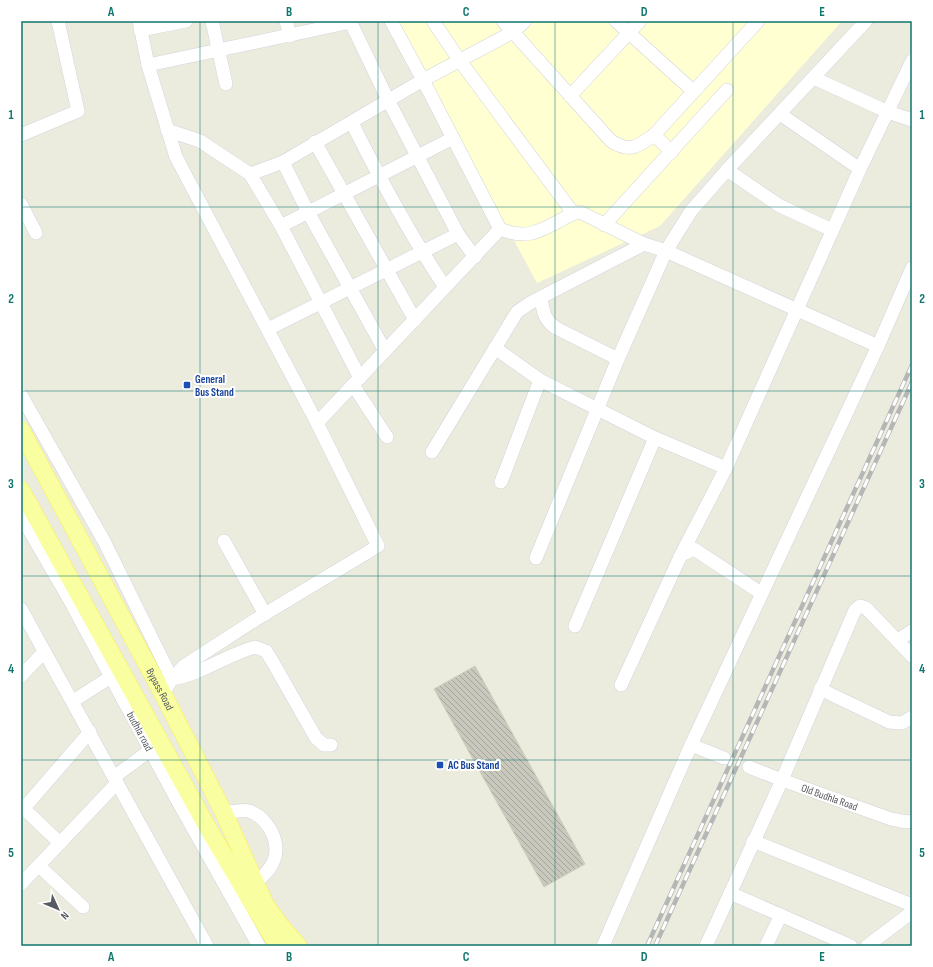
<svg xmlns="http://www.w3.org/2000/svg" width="933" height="967" viewBox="0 0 933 967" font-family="'Sofia Sans Condensed',sans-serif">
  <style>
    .commercial { fill: #ffffd1 }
    .building { fill: url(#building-back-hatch); stroke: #d1cfbc }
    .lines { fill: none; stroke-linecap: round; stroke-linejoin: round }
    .minor-casing { stroke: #d2d3da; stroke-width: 14 }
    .major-casing { stroke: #fbf149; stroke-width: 18 }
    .minor { stroke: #fff; stroke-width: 13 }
    .major { stroke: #f9ffa1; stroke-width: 17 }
    .rail-casing { stroke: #b5b6b6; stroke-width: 4.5 }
    .rail { stroke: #fff; stroke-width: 3; stroke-dasharray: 9; stroke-linecap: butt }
    .grid { fill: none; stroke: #0f766e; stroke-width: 1; stroke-opacity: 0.55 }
    .transit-dot { fill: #1a4fb4; stroke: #fff; stroke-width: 1.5 }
    .labels { text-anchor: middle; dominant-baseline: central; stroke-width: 4; stroke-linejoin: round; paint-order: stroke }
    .transit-label { font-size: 11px; font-weight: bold; fill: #164399; stroke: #fff; text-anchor: start }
    .street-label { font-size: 11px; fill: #585a61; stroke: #fff }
    .neatline { fill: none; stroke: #0f766e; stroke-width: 1.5 }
    .grid-label { font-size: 13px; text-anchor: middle; font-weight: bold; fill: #0f766e }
  </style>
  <defs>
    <pattern id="building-back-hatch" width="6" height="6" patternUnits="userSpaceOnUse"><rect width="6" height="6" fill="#c9c8bd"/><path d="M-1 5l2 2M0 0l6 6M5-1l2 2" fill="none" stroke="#a6a59d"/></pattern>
  </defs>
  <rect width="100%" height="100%" fill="#ececde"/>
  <path class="commercial" d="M396,21H842L660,226L537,283Z"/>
  <path class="building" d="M475,666L585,864L544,887L434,689Z"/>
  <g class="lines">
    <g class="minor-casing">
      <g id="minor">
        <path d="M139,21L148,65L176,157L317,423L378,546L255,620L184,666L172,679L163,694"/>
        <path d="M212,21L226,84"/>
        <path d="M286,21L290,36"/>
        <path d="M350,21L388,100L458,234L475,257"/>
        <path d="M391,21L423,80L500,229C525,239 537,233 559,221C566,217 572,213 580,212L644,244"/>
        <path d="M433,21L460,61L573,213"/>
        <path d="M503,21L611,141C630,153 637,147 654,135L758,21"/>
        <path d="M616,21L693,91"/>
        <path d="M140,30L186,21"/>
        <path d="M148,65L351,22"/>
        <path d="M814,78L888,112L912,120"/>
        <path d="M570,96L640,21"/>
        <path d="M780,114L860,169"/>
        <path d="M352,123C380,179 410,235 445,287"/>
        <path d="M167,130L200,141L250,174L281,226L360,378"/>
        <path d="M21,135L78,111L58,21"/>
        <path d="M654,135L672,152"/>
        <path d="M315,142L415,320"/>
        <path d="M283,162L308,212L385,351"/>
        <path d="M727,170L780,206L832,230"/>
        <path d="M250,174L283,162L423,80L513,32L525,21"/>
        <path d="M21,204L36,233"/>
        <path d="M604,225L727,90"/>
        <path d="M281,226L453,138"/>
        <path d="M541,298C543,311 544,320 556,328L618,359"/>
        <path d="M268,329L458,234"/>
        <path d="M495,348L540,380L655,438L726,468"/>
        <path d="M353,385L387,437"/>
        <path d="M21,395L104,541L172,679C202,674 226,655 255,647L266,651L271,659L316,738L324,745H331"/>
        <path d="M317,423L500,229"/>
        <path d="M432,452L517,312L530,303L644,244L666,251L878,346"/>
        <path d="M501,482L540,380"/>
        <path id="s1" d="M21,516L69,599L176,798L259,946"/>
        <path d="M224,541L265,614"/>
        <path d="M681,555L694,549L761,593"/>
        <path d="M536,558L618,359L666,251L691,211L727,170L866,21"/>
        <path d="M21,609L207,946"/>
        <path d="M575,626L655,438"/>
        <path d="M898,640L912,631"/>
        <path d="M21,676L44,652"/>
        <path d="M621,685L681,555L726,468L860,169L912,61"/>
        <path d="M820,689L889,722L902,723L912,717"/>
        <path d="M73,701L117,673"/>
        <path d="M691,745L724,758"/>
        <path id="s2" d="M749,767L782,780L891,819L907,822L912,821"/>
        <path d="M114,777L156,746"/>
        <path d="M21,806L60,843"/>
        <path d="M24,808L90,732"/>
        <path d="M224,813C231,812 242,809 249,811C267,817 281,841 274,860C271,870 262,876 255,884"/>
        <path d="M753,841L912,905"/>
        <path d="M39,866L83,907"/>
        <path d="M21,884L117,783"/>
        <path d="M730,893L851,946"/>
        <path d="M603,946L691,745L878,346L912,268"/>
        <path d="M706,946L782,780L855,610L860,606L866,608L912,656"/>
        <path d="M766,946L781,915"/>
        <path d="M867,946L912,912"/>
      </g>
    </g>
    <g class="major-casing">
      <g id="major">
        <path id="s3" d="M21,430L163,694L224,813L265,904L279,924L298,946"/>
        <path d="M21,490L210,832L273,938L281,946"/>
      </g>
    </g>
    <use href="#minor" class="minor"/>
    <use href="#major" class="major"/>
    <g class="rail-casing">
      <path id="rail" d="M647,946L912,365
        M655,946L912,382"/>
    </g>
    <use href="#rail" class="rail"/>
  </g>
  <path class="grid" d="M200,21V946M378,21V946M555,21V946M733,21V946M21,207H912M21,391H912M21,576H912M21,760H912"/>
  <g class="transit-dot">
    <rect x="183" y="381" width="8" height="8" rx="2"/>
    <rect x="436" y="761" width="8" height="8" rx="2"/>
  </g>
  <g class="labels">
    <g class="transit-label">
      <text x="195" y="379">General<tspan x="195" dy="13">Bus Stand</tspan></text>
      <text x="448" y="765">AC Bus Stand</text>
    </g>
    <g class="street-label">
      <text stroke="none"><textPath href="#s3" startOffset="294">Bypass Road</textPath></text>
      <text stroke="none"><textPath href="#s1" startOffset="246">budhla road</textPath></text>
      <text stroke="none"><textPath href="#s2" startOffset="86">Old Budhla Road</textPath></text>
    </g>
  </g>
  <rect width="933" height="967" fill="none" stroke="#ffffff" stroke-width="44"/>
  <g transform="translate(58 909) rotate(134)" stroke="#ffffff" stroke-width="3" paint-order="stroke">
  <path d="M0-3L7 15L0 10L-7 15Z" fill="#585a61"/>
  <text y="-6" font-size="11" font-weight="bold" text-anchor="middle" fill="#585a61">N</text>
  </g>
  <rect x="22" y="22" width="889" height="923" class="neatline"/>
  <g class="grid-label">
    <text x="111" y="16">A</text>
    <text x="289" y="16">B</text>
    <text x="466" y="16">C</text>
    <text x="644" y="16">D</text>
    <text x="822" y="16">E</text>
    <text x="11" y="119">1</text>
    <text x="922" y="119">1</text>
    <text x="11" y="303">2</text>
    <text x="922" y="303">2</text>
    <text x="11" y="488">3</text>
    <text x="922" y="488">3</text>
    <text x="11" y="673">4</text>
    <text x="922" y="673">4</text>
    <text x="11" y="857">5</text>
    <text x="922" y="857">5</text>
    <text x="111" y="961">A</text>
    <text x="289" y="961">B</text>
    <text x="466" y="961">C</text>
    <text x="644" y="961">D</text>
    <text x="822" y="961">E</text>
  </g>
</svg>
